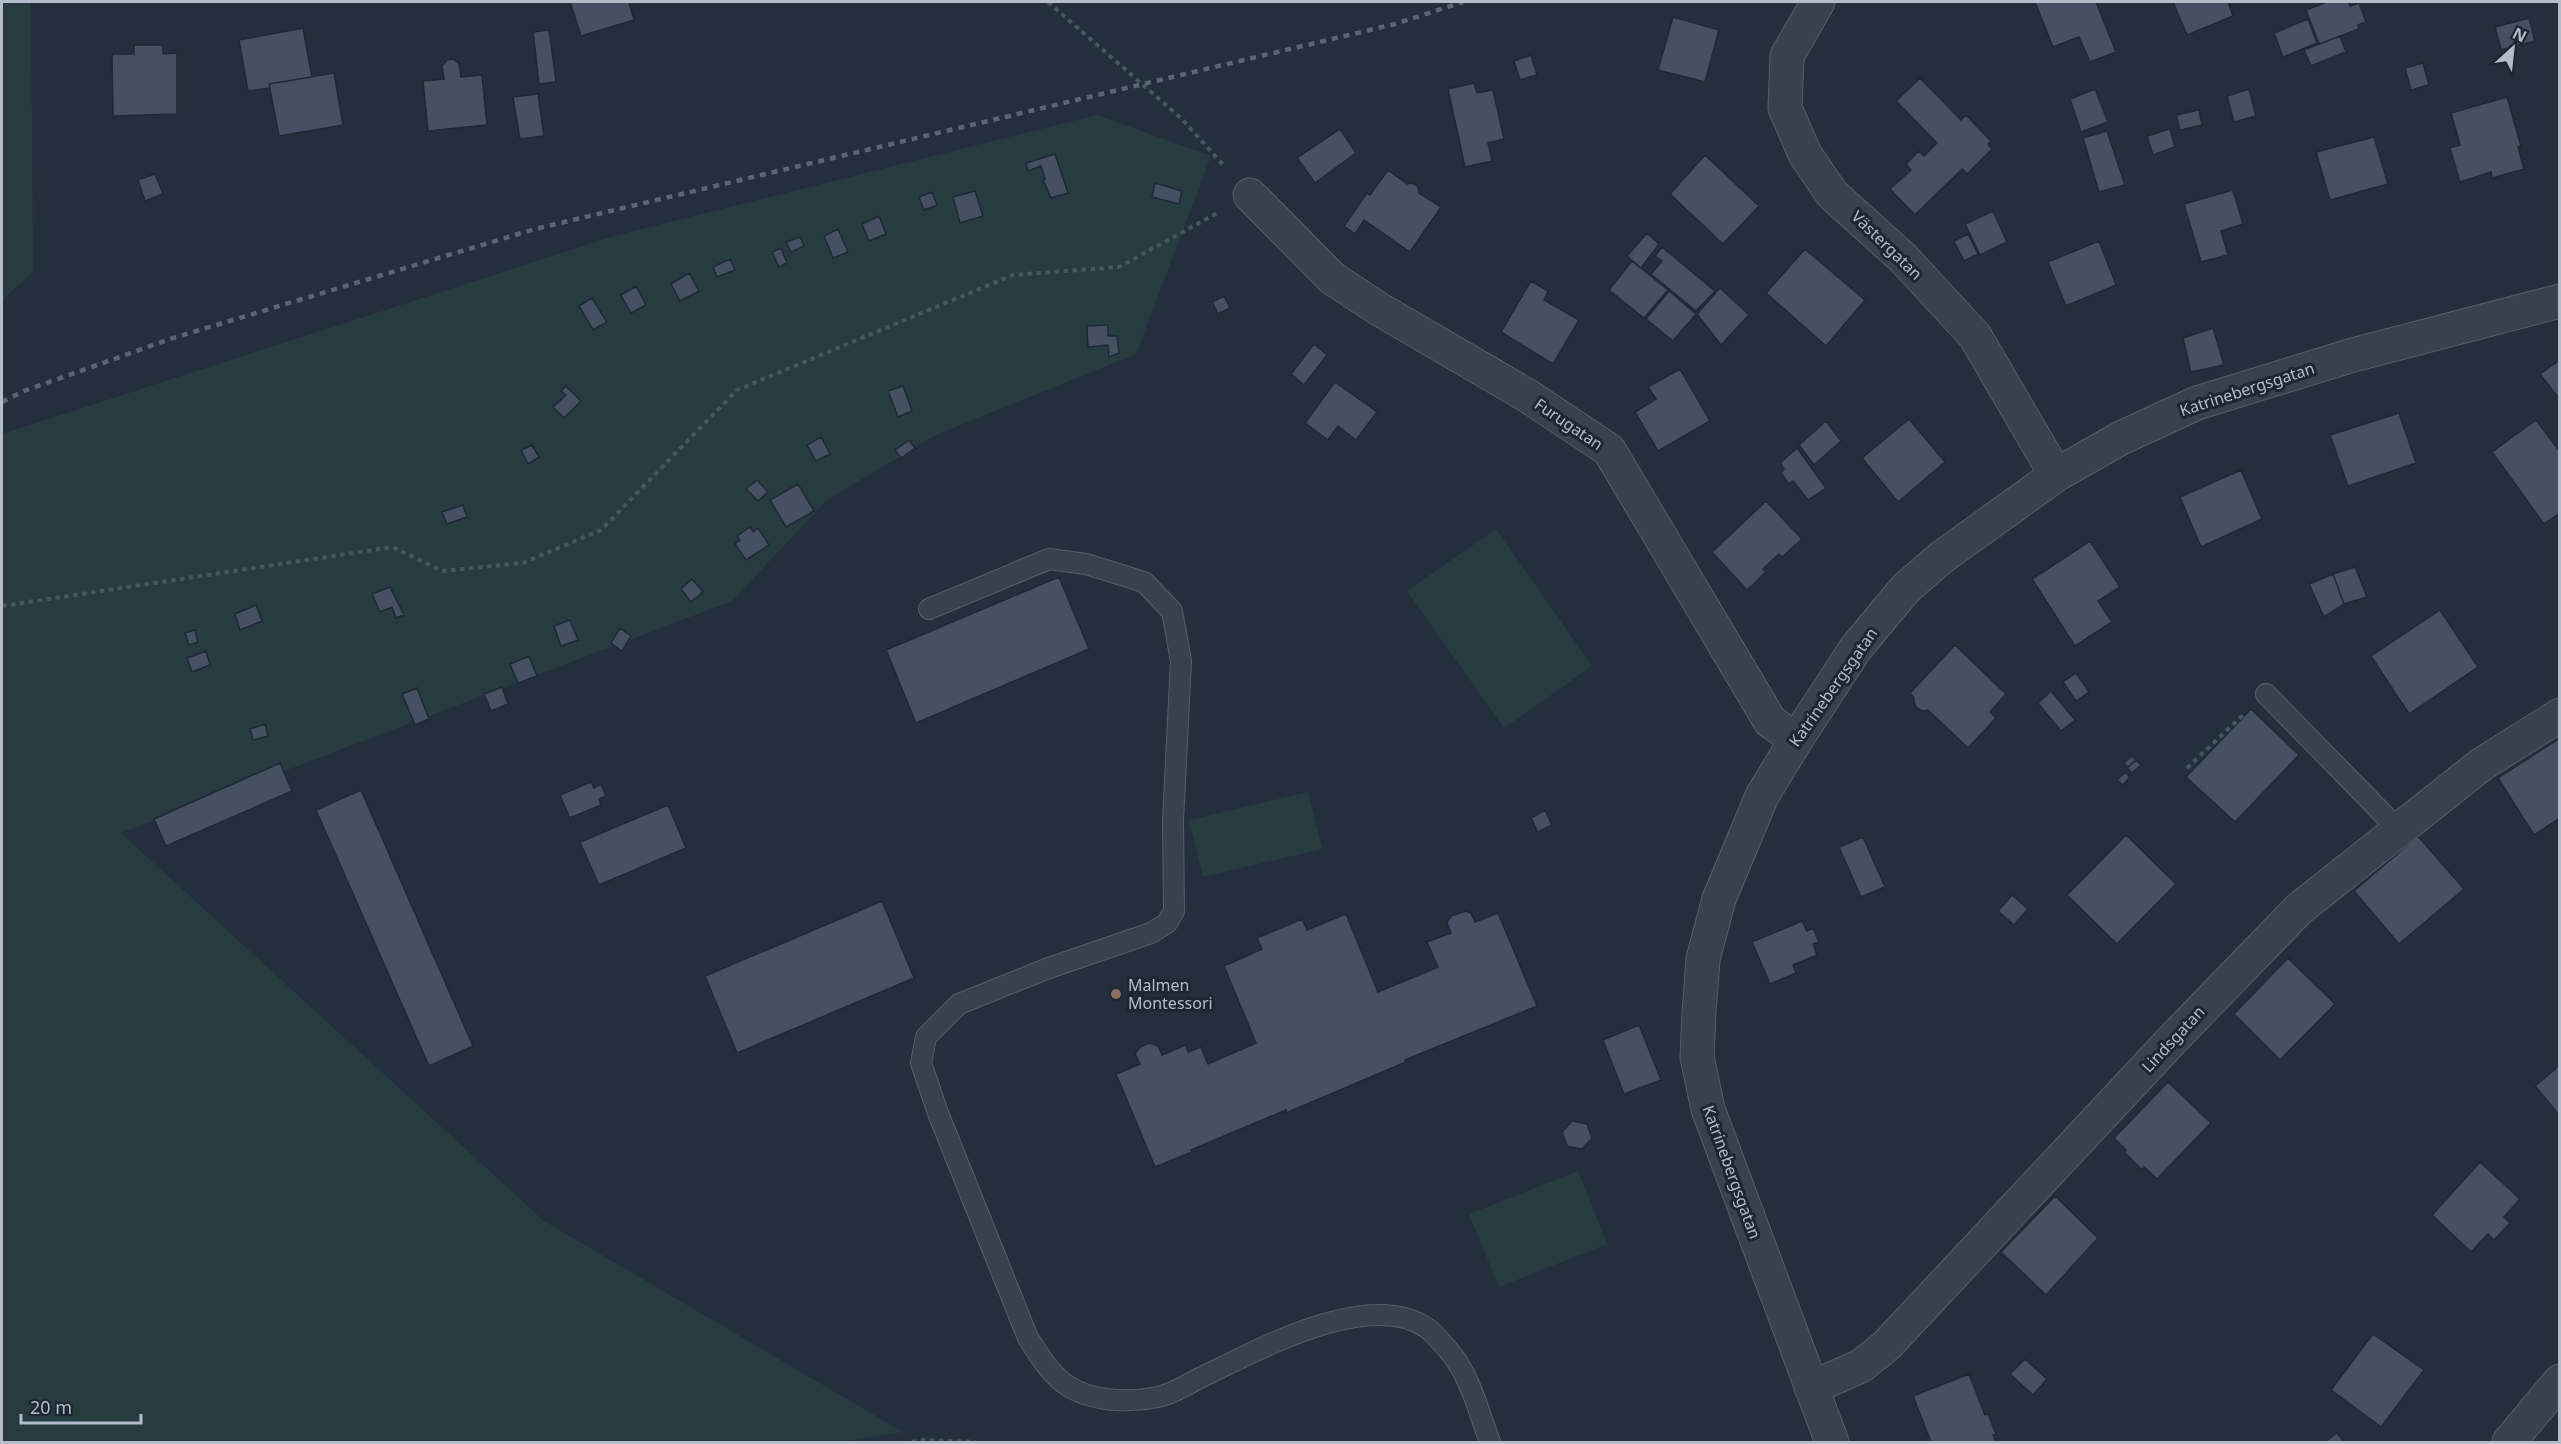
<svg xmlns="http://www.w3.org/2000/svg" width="2561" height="1444" viewBox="0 0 2561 1444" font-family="'Noto Sans',sans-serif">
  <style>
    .green { fill: #263c3f }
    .building { fill: #455162; stroke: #1f2835; stroke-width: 1.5 }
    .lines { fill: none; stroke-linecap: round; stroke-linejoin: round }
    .service-casing { stroke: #565f6c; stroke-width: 22 }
    .minor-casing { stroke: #565f6c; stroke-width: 35 }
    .path { stroke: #44595c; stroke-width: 4; stroke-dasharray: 4.5 4.5; stroke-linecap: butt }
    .service { stroke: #38414e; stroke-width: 20 }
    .minor { stroke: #38414e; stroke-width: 33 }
    .rail { stroke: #5a6575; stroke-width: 4.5; stroke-dasharray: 6 6; stroke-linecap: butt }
    .education-dot { fill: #8d6e63; stroke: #1d2633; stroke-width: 2 }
    .labels { text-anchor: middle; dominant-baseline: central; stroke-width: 6; stroke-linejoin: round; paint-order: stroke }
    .street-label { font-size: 16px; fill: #b4bcc9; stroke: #1d2633 }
    .poi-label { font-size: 16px; fill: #b4bcc9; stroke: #1d2633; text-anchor: start }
  </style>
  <rect width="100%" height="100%" fill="#242f3e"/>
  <path class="green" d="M2,2H31L33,272L2,300Z
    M1097,115L1211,156L1136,354L936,435L827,500L732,601L121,833L544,1221L903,1432L841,1442H2V434L614,236Z
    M1496,529L1592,666L1504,728L1407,591Z
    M1308,792L1322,849L1203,877L1189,820Z
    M1578,1171L1607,1244L1499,1287L1469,1214Z"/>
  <path class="building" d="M570,2H629L634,20L581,36Z
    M2035,2H2096L2116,52L2090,62L2079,37L2053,47Z
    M2173,2H2228L2233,16L2187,35Z
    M2327,2H2348L2350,6L2359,3L2366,22L2358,25L2359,29L2319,44L2306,10Z
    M1673,17L1719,30L1705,82L1658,70Z
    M2529,18L2535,41L2501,50L2495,27Z
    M2308,19L2317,43L2283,57L2274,33Z
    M303,28L312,77L269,84L270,88L248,91L239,40Z
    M549,30L556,82L539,84L533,32Z
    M2340,36L2346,52L2311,66L2304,50Z
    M134,45H163V54L177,53V114L113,116L112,54H134Z
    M1531,55L1537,75L1520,80L1514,61Z
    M453,59L459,64L461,77L482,75L487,125L428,131L423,81L444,79L442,66L447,60Z
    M2423,63L2429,85L2411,90L2405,68Z
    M334,73L343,125L279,136L269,84Z
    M1920,78L1961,120L1966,115L1991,141L1988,144L1992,149L1967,174L1962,169L1915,215L1890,189L1911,170L1906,164L1919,151L1924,156L1937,143L1896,101Z
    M1474,83L1477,93L1493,90L1504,139L1488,143L1492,161L1465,167L1448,89Z
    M2095,89L2108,122L2081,132L2070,99Z
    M2249,89L2256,116L2234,122L2227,96Z
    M538,94L544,136L520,139L513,97Z
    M2507,97L2521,146L2518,147L2524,169L2492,178L2491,172L2460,182L2450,148L2460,145L2451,113Z
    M2199,110L2202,125L2180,130L2176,115Z
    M1340,129L1356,153L1315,183L1297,158Z
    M2170,129L2175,147L2153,155L2147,136Z
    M2107,131L2125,185L2099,192L2083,138Z
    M2374,137L2388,184L2330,200L2316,152Z
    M1055,154L1068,193L1051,198L1043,180L1045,179L1041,166L1028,171L1026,163Z
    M1705,155L1759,206L1723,244L1670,194Z
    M1388,170L1407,184L1412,183L1418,187L1419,193L1441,207L1410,252L1364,220L1355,234L1344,226L1367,193L1370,195Z
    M155,174L163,194L145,201L138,180Z
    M1155,183L1182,191L1179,204L1152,197Z
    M2233,190L2243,224L2221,231L2228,255L2201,262L2184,204Z
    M975,191L983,216L960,223L953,197Z
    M932,192L937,205L924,210L919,197Z
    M1993,211L2007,242L1980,255L1965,224Z
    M879,216L886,234L869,241L862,224Z
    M838,229L848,252L833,258L824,236Z
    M1647,233L1659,244L1641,268L1627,256Z
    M1968,234L1978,254L1964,261L1954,241Z
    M800,237L804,246L791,252L786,242Z
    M2099,241L2116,285L2066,306L2048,262Z
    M1662,247L1715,291L1696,311L1651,274L1662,261L1655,256Z
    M781,248L787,263L779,267L772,252Z
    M1805,249L1865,300L1826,346L1766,293Z
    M730,259L735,270L717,277L713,267Z
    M1632,261L1668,290L1644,318L1609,290Z
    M689,273L699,291L680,301L671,284Z
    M1531,281L1548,291L1544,300L1579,320L1553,364L1501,332Z
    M636,286L646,305L631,313L621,295Z
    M1720,288L1749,315L1721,345L1697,314Z
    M1669,291L1696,314L1673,341L1646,319Z
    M1224,296L1230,308L1218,314L1212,302Z
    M592,298L607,322L593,330L579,306Z
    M1108,325V336H1117L1119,353L1109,357L1108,345L1088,347L1087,326Z
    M2213,328L2224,365L2191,372L2183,338Z
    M1314,344L1327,355L1304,385L1291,374Z
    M2560,360V400L2540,374Z
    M1680,369L1710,421L1658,451L1635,412L1656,399L1648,387Z
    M1335,382L1377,412L1356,440L1338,426L1328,440L1305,423Z
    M566,386L581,401L564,418L553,407L566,395L561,391Z
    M903,386L912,411L898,417L888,391Z
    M2399,413L2416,463L2348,486L2330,435Z
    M1909,419L1945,462L1898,502L1862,458Z
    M2536,420L2560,452V513L2544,524L2492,452Z
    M1826,421L1841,441L1814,465L1799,445Z
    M821,437L830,454L816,461L807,445Z
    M909,440L915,448L901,458L895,450Z
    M532,445L539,457L528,464L521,450Z
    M1797,448L1826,488L1808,500L1793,481L1789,484L1781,473L1784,469L1780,463Z
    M2241,470L2262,519L2201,547L2180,497Z
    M757,480L768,492L758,501L746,489Z
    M798,484L814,511L786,527L770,500Z
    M1766,501L1802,539L1782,557L1779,554L1763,569L1766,572L1747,590L1712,552Z
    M463,505L467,517L447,524L442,512Z
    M750,527L753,532L758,528L769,545L746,560L735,544L740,540L737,536Z
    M2090,541L2120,587L2098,601L2112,622L2075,646L2032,579Z
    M2355,567L2367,597L2344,604L2333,574Z
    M2333,574L2344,604L2324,617L2309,584Z
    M1059,577L1089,649L916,723L886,650Z
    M692,579L703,592L691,602L681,589Z
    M390,587L404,615L396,618L392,607L380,612L372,594Z
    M256,605L262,621L240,630L235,614Z
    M2440,610L2478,667L2409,714L2371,656Z
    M570,620L578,640L561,646L554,626Z
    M620,628L631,636L622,651L611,643Z
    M195,630L198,642L189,645L185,633Z
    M1955,645L2006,694L1990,712L1996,718L1968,748L1928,710L1922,711L1917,708L1914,703V698L1910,693Z
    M206,651L210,665L192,672L187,658Z
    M529,656L537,676L518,683L510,664Z
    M2076,673L2089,692L2076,701L2063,682Z
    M502,687L508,704L491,711L484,694Z
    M417,688L429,719L415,725L402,694Z
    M2051,691L2075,720L2061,731L2038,703Z
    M2251,709L2299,755L2235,822L2186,777Z
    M265,724L268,736L253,740L250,729Z
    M2560,738V818L2534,835L2498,778Z
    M2132,756L2136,760L2127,768L2124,763Z
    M2136,760L2141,765L2132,773L2127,768Z
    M280,763L292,791L166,846L154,819Z
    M2125,772L2130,777L2123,785L2117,780Z
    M591,782L594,788L601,784L606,796L599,799L601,805L570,818L560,795Z
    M361,790L473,1046L429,1066L316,810Z
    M668,805L686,848L599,885L580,842Z
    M1545,810L1552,825L1538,832L1531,818Z
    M2126,835L2176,884L2117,944L2067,895Z
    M2418,836L2464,889L2399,944L2354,891Z
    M1863,837L1885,887L1861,897L1839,847Z
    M2012,895L2028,909L2014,925L1998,911Z
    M882,901L914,978L737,1053L705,976Z
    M1466,911L1471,913L1475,922L1498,913L1537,1006L1405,1060L1406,1062L1286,1113V1110L1191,1150L1192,1152L1155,1167L1116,1074L1140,1064L1135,1054L1140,1047L1150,1043L1158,1046L1162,1055L1186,1045L1188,1052L1201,1047L1208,1064L1256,1043L1224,966L1262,949L1257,938L1302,919L1307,930L1346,914L1378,992L1438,967L1427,942L1451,933L1447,923L1451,916Z
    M1802,921L1807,931L1813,928L1819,942L1813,944L1817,955L1793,965L1796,973L1770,984L1752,942Z
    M2288,958L2335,1004L2280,1060L2234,1014Z
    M1639,1025L1661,1080L1624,1094L1603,1040Z
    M2560,1065V1116L2535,1086Z
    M2168,1082L2211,1123L2157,1179L2144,1167L2142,1170L2124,1152L2126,1150L2114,1138Z
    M1572,1121L1587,1124L1592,1138L1582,1149L1567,1146L1562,1132Z
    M2480,1162L2520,1199L2504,1217L2510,1223L2494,1240L2488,1234L2471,1252L2432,1215Z
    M2055,1196L2098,1238L2046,1295L2001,1252Z
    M2373,1334L2424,1370L2381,1427L2331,1390Z
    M2025,1359L2047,1379L2033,1395L2010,1374Z
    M1969,1374L1985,1415L1988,1414L1996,1434L1993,1435L1996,1442H1931L1913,1396Z
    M2337,1433L2344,1442H2325Z"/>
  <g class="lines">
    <g class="service-casing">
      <path id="service" d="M929,609L1049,559L1086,564L1144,582L1172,611L1181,661L1173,821L1174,911L1167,923L1151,933L1046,969L959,1004L926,1037L921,1063L938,1113L1028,1338C1039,1355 1049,1372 1065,1384C1090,1402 1129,1403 1158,1397C1173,1394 1189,1383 1204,1376C1258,1350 1369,1288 1427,1328C1435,1334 1443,1344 1449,1351C1470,1375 1479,1413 1490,1442
        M2266,694L2398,829"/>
    </g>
    <g class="minor-casing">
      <path id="minor" d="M1818,2L1787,56L1785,108L1805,154L1832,194L1903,258L1975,336L2056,475
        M1250,195L1332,278L1379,309L1528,396L1609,450L1770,721L1796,740
        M1811,1388L1861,1366L1887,1345L2173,1039L2299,909L2482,764L2560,715
        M1832,1442L1708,1109L1697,1057L1699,1013L1703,959L1719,899L1762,796L1796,740L1856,648L1906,588L1942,557L2056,475L2121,438L2197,403L2353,355L2560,301
        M2509,1442L2560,1381"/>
    </g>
    <path class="path" d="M1048,2L1182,119L1225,167
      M2,606L393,547L442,571L523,563L601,530L737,390L1013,275L1119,267L1219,212
      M2187,768L2243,715
      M912,1442L924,1440L976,1442"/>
    <use href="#service" class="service"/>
    <use href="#minor" class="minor"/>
    <path class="rail" d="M2,402L24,391L173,338L535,229L1395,24L1463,2"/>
  </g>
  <circle class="education-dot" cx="1116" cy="994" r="6"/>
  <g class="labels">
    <g class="street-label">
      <text transform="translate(1887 245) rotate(44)">Västergatan</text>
      <text transform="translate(2247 389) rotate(-18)">Katrinebergsgatan</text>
      <text transform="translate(1569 424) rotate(34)">Furugatan</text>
      <text transform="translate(1833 687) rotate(-55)">Katrinebergsgatan</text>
      <text transform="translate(2173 1039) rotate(-47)">Lindsgatan</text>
      <text transform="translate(1732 1172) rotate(70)">Katrinebergsgatan</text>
    </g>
    <g class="poi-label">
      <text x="1128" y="985">Malmen<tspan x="1128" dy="18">Montessori</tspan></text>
    </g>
  </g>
  <rect width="2561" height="1444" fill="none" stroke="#b4bcc9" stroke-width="6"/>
  <g transform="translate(2513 48) rotate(27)" stroke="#1d2633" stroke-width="4.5" paint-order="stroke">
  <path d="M0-4.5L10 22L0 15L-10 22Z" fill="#b4bcc9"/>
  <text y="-9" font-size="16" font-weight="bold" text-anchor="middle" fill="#b4bcc9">N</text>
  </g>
  <path d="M21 1414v9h120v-9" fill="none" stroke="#b4bcc9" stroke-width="3"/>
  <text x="30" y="1414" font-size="18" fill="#b4bcc9" stroke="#1d2633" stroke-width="4.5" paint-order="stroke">20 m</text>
</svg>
